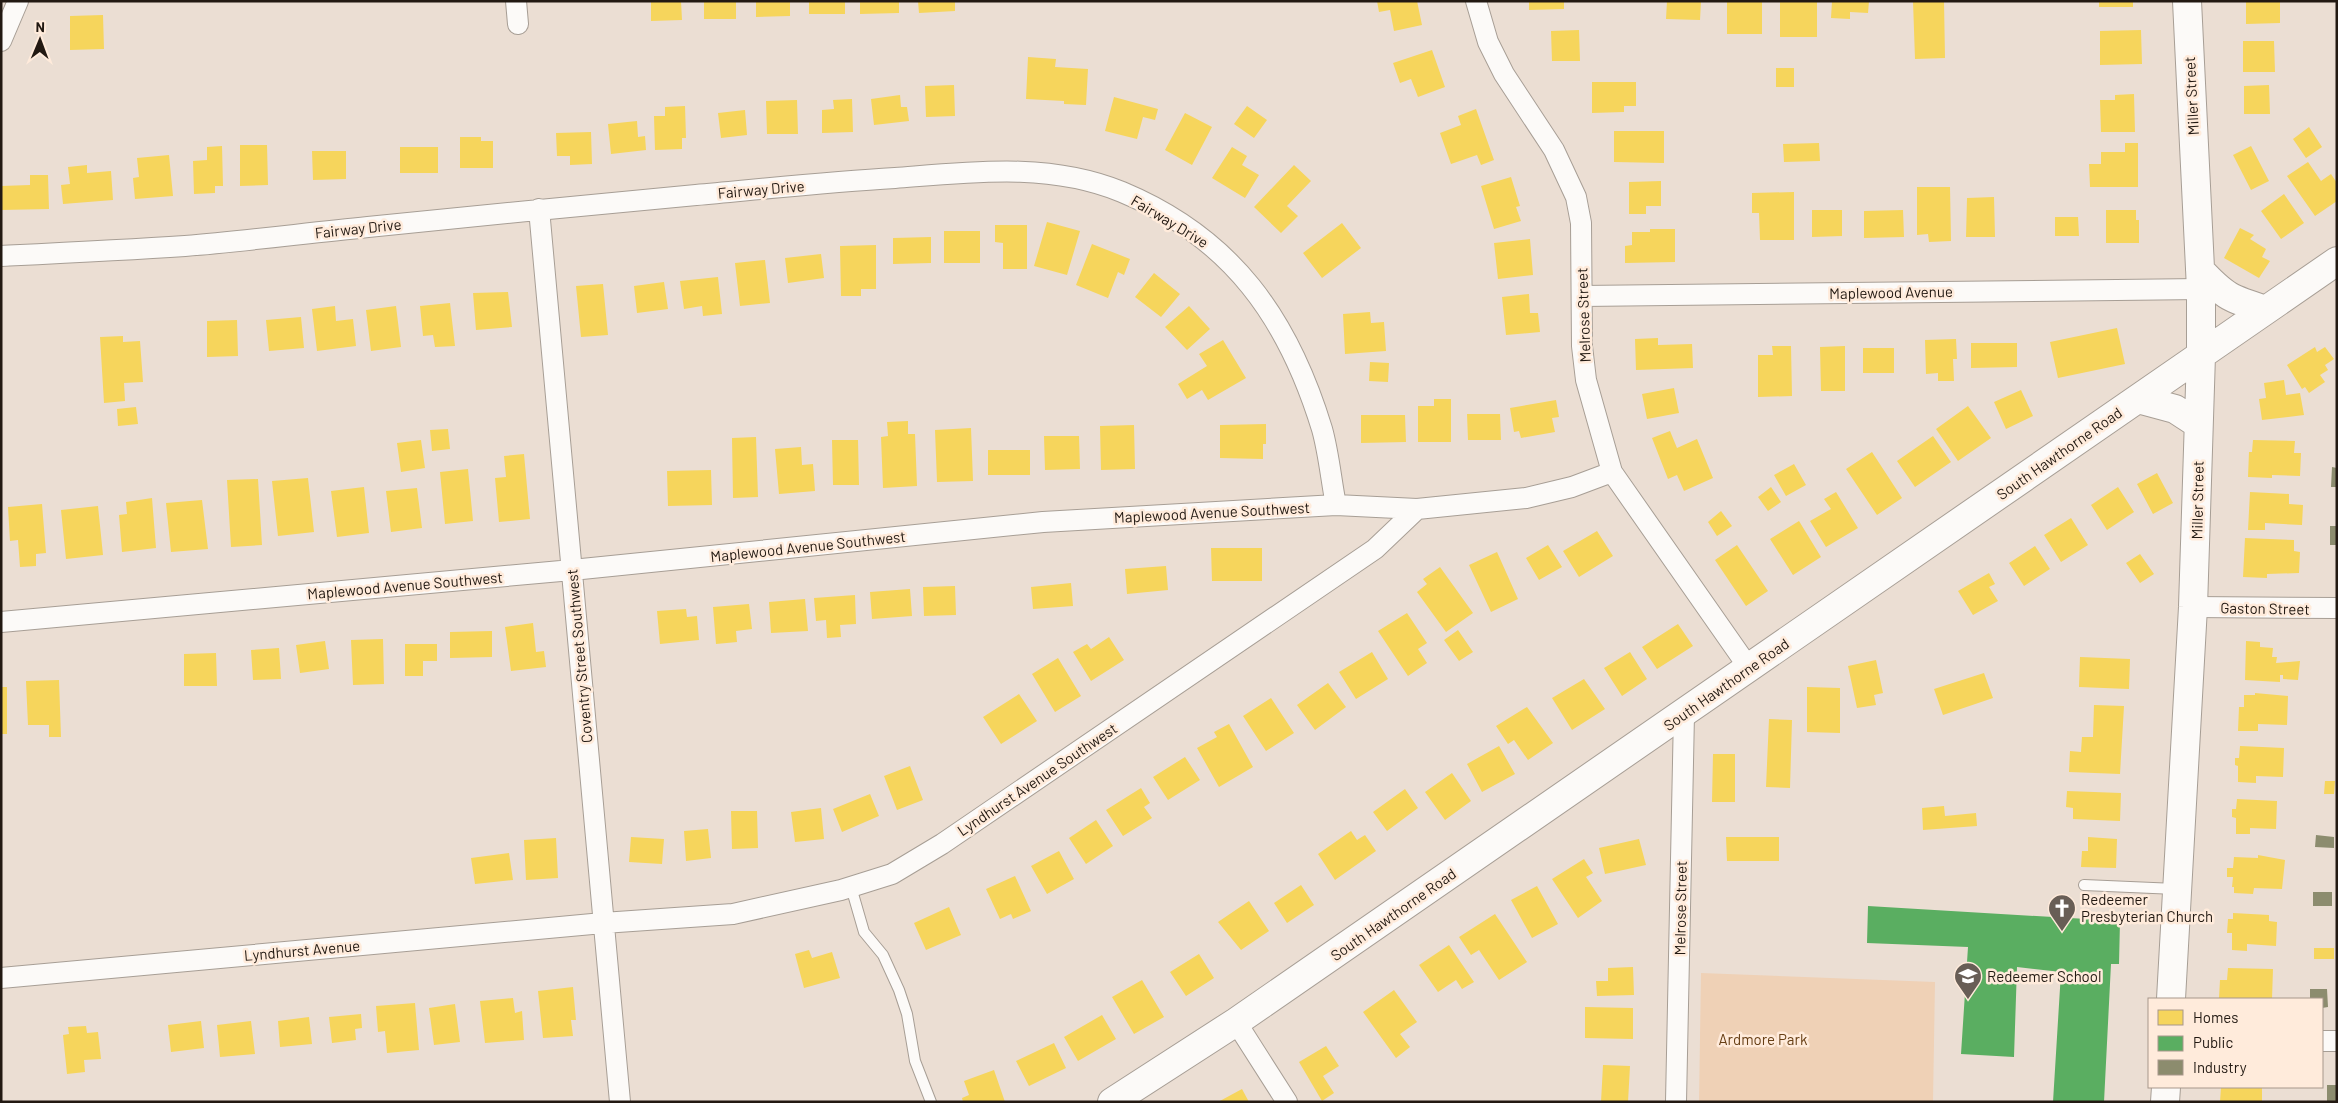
<svg xmlns="http://www.w3.org/2000/svg" width="2338" height="1103" viewBox="0 0 2338 1103" font-family="Barlow,sans-serif">
  <style>
    .green { fill: #efd1b6 }
    .homes { fill: #f6d55c }
    .public { fill: #5aae61 }
    .industry { fill: #8c8c6e }
    .lines { fill: none; stroke-linecap: round; stroke-linejoin: round }
    .service-casing { stroke: #a79e95; stroke-width: 12 }
    .minor-casing { stroke: #a79e95; stroke-width: 22 }
    .secondary-casing { stroke: #a79e95; stroke-width: 30 }
    .service { stroke: #fcfaf8; stroke-width: 10 }
    .minor { stroke: #fcfaf8; stroke-width: 20 }
    .secondary { stroke: #fcfaf8; stroke-width: 28 }
    .labels { text-anchor: middle; dominant-baseline: central; stroke-width: 5; stroke-linejoin: round; paint-order: stroke }
    .street-label { font-size: 15px; fill: #221912; stroke: #ffebdb }
    .poi-label { font-size: 15px; fill: #221912; stroke: #ffebdb; text-anchor: start }
    .park-label { font-size: 15px; fill: #673f15; stroke: #ffebdb }
  </style>
  <rect width="100%" height="100%" fill="#ebded3"/>
  <path class="green" d="M1701,973L1935,982L1933,1102H1699Z"/>
  <path class="homes" d="M651,1H681L682,20L651,21Z
    M704,1H736V19H704Z
    M756,1H790V16L756,17Z
    M809,1H845V14H809Z
    M860,1H899V13L860,14Z
    M918,1H955V11L919,13Z
    M1377,1H1417L1422,25L1394,31L1390,10L1379,12Z
    M1529,1H1564V9L1529,10Z
    M1667,1H1701L1700,20L1666,19Z
    M1727,1H1762V34H1727Z
    M1780,1H1817V37H1780Z
    M1832,1H1869L1868,13L1850,12V19L1831,18Z
    M1913,1H1944L1945,58L1915,59Z
    M2099,1H2133V7H2099Z
    M2246,1H2280V23L2246,24Z
    M103,15L104,49L70,50V16Z
    M1579,30L1580,61H1552L1551,31Z
    M2141,30L2142,64L2100,65V31Z
    M2243,41H2274L2275,72H2243Z
    M1432,50L1445,87L1418,97L1411,79L1400,83L1393,63Z
    M1028,57L1056,59L1055,67L1088,69L1086,105L1064,104V101L1026,99Z
    M1776,68H1794V87H1776Z
    M1592,82H1636V106H1624V112L1592,113Z
    M954,85L955,116L926,117L925,86Z
    M2269,85L2270,114H2244V86Z
    M2134,94L2135,132H2101L2100,100H2115V95Z
    M900,95L901,107H907L909,121L874,125L871,99Z
    M1114,97L1158,109L1155,120L1143,117L1137,139L1105,131Z
    M852,99L853,132L822,133V110L834,109L833,100Z
    M797,100L798,134H767L766,101Z
    M685,106L686,138H682V149L655,150L654,116H665V107Z
    M1247,106L1267,120L1254,138L1234,124Z
    M1476,109L1494,160L1481,165L1477,155L1451,164L1440,133L1461,125L1458,116Z
    M745,110L747,135L721,138L718,113Z
    M1185,113L1212,127L1192,165L1165,150Z
    M637,121L638,137L645,136L646,150L611,154L608,124Z
    M2309,127L2322,147L2306,158L2293,139Z
    M1614,131H1664V163L1614,162Z
    M591,132L592,164L570,165V156H557L556,133Z
    M460,137H481V141H493V168H460Z
    M1819,143L1820,161L1784,162L1783,144Z
    M2125,143H2138V187H2090L2089,164H2101V152H2125Z
    M240,145H267L268,185L240,186Z
    M222,146L223,186H215V193L194,194L193,161L207,160V147Z
    M2251,146L2269,181L2251,190L2233,155Z
    M400,147H438V173H400Z
    M1232,147L1247,156L1242,165L1259,175L1245,198L1212,178Z
    M312,151H346V179L313,180Z
    M169,155L173,196L135,199L133,178L139,177L137,158Z
    M2308,162L2321,181L2331,174L2337,183V201L2315,216L2287,176Z
    M87,165V173L111,171L113,200L63,204L61,185L70,184L68,167Z
    M1294,165L1311,181L1287,206L1298,216L1281,233L1254,207Z
    M30,175H48L49,209L1,210V186L30,185Z
    M1511,177L1520,206L1516,207L1521,221L1494,229L1481,186Z
    M1661,181V206H1646V214H1629V182Z
    M1917,187H1950L1951,241L1929,242L1928,234L1917,235Z
    M1794,192V240H1760L1759,213H1752V193Z
    M2284,194L2304,223L2281,239L2261,211Z
    M1994,197L1995,237H1966L1967,198Z
    M1812,210H1842V236L1812,237Z
    M1903,210L1904,237L1864,238V211Z
    M2106,210H2136V220H2139V243H2106Z
    M2055,217H2078L2079,236H2055Z
    M1047,222L1080,231L1067,275L1034,266Z
    M1342,223L1361,248L1322,278L1303,253Z
    M995,225H1027V269H1003V243L995,242Z
    M2240,228L2254,235L2250,239L2266,249L2262,257L2270,261L2259,278L2224,258Z
    M1650,229H1675V262L1625,263V246L1632,245V232H1650Z
    M944,231H980V263H944Z
    M931,237V263L893,264V238Z
    M1530,239L1533,275L1498,279L1494,243Z
    M1092,244L1130,259L1124,275L1118,272L1108,298L1076,285Z
    M876,245V289H861V296H841L840,246Z
    M821,254L824,278L788,283L785,258Z
    M765,260L770,303L740,306L735,263Z
    M1154,273L1180,294L1161,317L1135,297Z
    M718,277L722,314L703,316L702,306L684,309L680,281Z
    M664,282L668,309L637,313L634,286Z
    M603,284L608,335L581,337L576,286Z
    M508,292L512,327L476,330L473,293Z
    M1529,294L1530,313H1538L1540,332L1506,335L1502,297Z
    M450,303L455,346L435,347L433,335L423,336L420,306Z
    M335,306L336,321L353,319L356,346L317,351L312,309Z
    M396,306L401,347L371,351L366,310Z
    M1189,306L1210,329L1187,350L1165,327Z
    M1370,312L1371,323L1384,322L1386,351L1345,354L1343,314Z
    M301,317L304,348L269,351L266,320Z
    M237,320L238,356L207,357V321Z
    M2117,328L2125,364L2058,378L2050,342Z
    M123,336V342L140,341L143,382L124,383L125,401L104,403L100,337Z
    M1658,338V345L1692,344L1693,368L1636,370L1635,339Z
    M1956,339L1957,359H1953L1954,381H1938V373L1926,374L1925,340Z
    M1223,340L1246,378L1208,400L1202,390L1187,399L1178,384L1207,366L1199,354Z
    M1971,343H2017V367L1971,368Z
    M1772,346H1791L1792,396L1758,397V355H1773Z
    M1845,346V391H1821L1820,347Z
    M2315,347L2317,352L2325,347L2334,359L2325,365L2328,370L2320,375L2325,382L2309,393L2305,387L2302,389L2287,365Z
    M1863,348H1894V373H1863Z
    M1370,362L1389,363L1388,382L1369,381Z
    M2284,380L2286,395L2300,393L2304,415L2262,420L2259,399L2266,398L2264,383Z
    M1674,388L1679,413L1647,419L1642,394Z
    M2021,390L2033,416L2006,429L1994,402Z
    M1434,399H1451V442H1418V406H1434Z
    M1556,400L1559,417L1552,418L1555,432L1521,438L1519,431L1514,432L1510,408Z
    M1968,406L1991,438L1958,461L1936,429Z
    M136,407L138,424L118,426L117,409Z
    M1467,414H1500L1501,440H1468Z
    M1361,415H1405L1406,442L1361,443Z
    M908,421V434H915L917,486L883,488L881,437L888,436L887,422Z
    M1266,424V444H1263V459L1220,458V425Z
    M1134,425L1135,469L1101,470L1100,426Z
    M971,428L973,481L937,482L935,430Z
    M448,429L450,449L432,451L430,430Z
    M1670,431L1677,448L1697,439L1713,478L1684,491L1677,475L1668,479L1652,438Z
    M1044,436H1079L1080,469L1045,470Z
    M1933,436L1951,462L1915,487L1897,461Z
    M756,437L758,497L733,498L732,438Z
    M421,440L425,468L401,472L397,443Z
    M832,440H858L859,485H833Z
    M2253,440L2295,441L2294,453H2301L2300,476L2272,475V478L2248,477L2249,452H2252Z
    M801,447L802,465L813,464L815,491L779,494L775,449Z
    M988,450H1030V475H988Z
    M1872,452L1902,498L1877,515L1846,469Z
    M524,454L530,519L499,522L495,478L506,477L504,456Z
    M1794,464L1806,485L1786,496L1774,475Z
    M468,469L473,521L445,524L440,472Z
    M711,470L712,505L668,506L667,471Z
    M2157,473L2173,503L2153,514L2137,484Z
    M308,478L314,532L278,536L272,481Z
    M258,479L262,545L231,547L227,480Z
    M364,487L369,533L337,537L331,491Z
    M1771,487L1781,502L1768,511L1758,497Z
    M2118,487L2134,512L2107,530L2091,505Z
    M417,488L422,528L391,532L386,491Z
    M1836,492L1858,528L1826,547L1810,521L1831,509L1824,499Z
    M2250,492L2289,494V504L2303,505L2302,525L2265,523V530H2248Z
    M152,498L156,548L122,552L119,515L127,514L126,502Z
    M202,500L208,549L171,552L166,503Z
    M42,504L46,553L36,554V566L20,567L18,540L10,541L8,507Z
    M98,506L103,555L66,559L61,510Z
    M1721,511L1732,526L1717,536L1708,522Z
    M2071,518L2088,545L2061,562L2044,535Z
    M1799,521L1821,557L1793,575L1770,539Z
    M1597,531L1613,556L1579,577L1563,551Z
    M2245,538L2294,540V551L2300,552L2299,573L2267,574V578L2243,577Z
    M1548,545L1562,567L1539,580L1526,558Z
    M1737,545L1768,591L1746,606L1715,560Z
    M2035,546L2050,569L2024,586L2009,563Z
    M1211,548H1262V581H1212Z
    M1497,552L1518,599L1491,612L1469,565Z
    M2140,554L2154,574L2140,583L2126,563Z
    M1166,566L1168,590L1127,594L1125,569Z
    M1440,567L1473,613L1446,632L1417,592L1427,584L1423,579Z
    M1989,573L1995,584L1989,587L1998,601L1973,615L1958,591Z
    M1071,583L1073,606L1033,609L1031,587Z
    M955,586L956,615L924,616L923,587Z
    M910,589L912,616L872,619L870,592Z
    M855,595L856,624L840,625L841,637L827,638L826,620L816,621L814,598Z
    M805,599L808,631L771,633L769,602Z
    M749,604L752,629L736,631L737,642L716,644L713,607Z
    M686,609L687,617L697,616L699,640L660,644L657,611Z
    M1407,613L1427,643L1418,649L1427,663L1408,676L1378,631Z
    M533,623L536,652L544,651L546,667L511,671L505,627Z
    M1678,624L1693,646L1657,669L1642,647Z
    M1458,630L1473,652L1459,661L1444,640Z
    M492,631V657L450,658V632Z
    M1109,637L1124,660L1091,681L1073,652L1087,644L1091,649Z
    M383,639L384,684L353,685L351,640Z
    M325,641L329,669L300,673L296,645Z
    M2246,641L2260,642V647L2273,648L2272,657H2277L2276,663L2300,661L2298,680L2283,679V675H2280V682L2245,680Z
    M405,644H437V661H423V676H405Z
    M279,648L281,679L253,680L251,650Z
    M1372,652L1388,679L1356,699L1339,672Z
    M1630,652L1647,679L1622,696L1604,668Z
    M216,653L217,686H184V654Z
    M2080,657L2130,659L2129,689L2079,687Z
    M1058,658L1081,696L1055,712L1032,674Z
    M1876,660L1883,693L1874,695L1876,705L1857,708L1848,666Z
    M1984,673L1993,698L1943,715L1934,689Z
    M1584,679L1605,709L1572,730L1552,698Z
    M59,680L61,737H49V725H28L26,681Z
    M1328,683L1346,707L1315,730L1297,705Z
    M1,687H7V734H1Z
    M1807,687L1840,688V733L1807,732Z
    M2255,693L2288,696L2287,725L2258,724V731H2238L2239,707H2244V695H2255Z
    M1019,694L1037,721L1001,744L983,717Z
    M1271,698L1294,733L1266,751L1243,716Z
    M2094,705L2124,706L2120,774L2069,772L2070,751L2081,752L2082,737H2093Z
    M1527,707L1553,743L1528,760L1514,740L1508,744L1496,726Z
    M1769,719L1792,720L1790,788L1766,787Z
    M1229,724L1253,767L1219,787L1197,748L1217,737L1214,732Z
    M1499,746L1515,774L1482,792L1467,764Z
    M2240,746L2284,748L2283,777L2256,776V783L2238,782V766L2235,765V758H2239Z
    M1713,754H1735V802H1712Z
    M1185,757L1200,780L1168,800L1153,777Z
    M910,766L923,800L897,810L884,776Z
    M1452,773L1471,801L1445,820L1425,792Z
    M2325,781H2335L2334,794H2324Z
    M1141,788L1150,803L1144,807L1152,818L1123,836L1106,810Z
    M1405,789L1418,808L1387,831L1373,812Z
    M2067,791L2121,793L2120,821L2073,819V808L2066,807Z
    M870,794L879,816L842,832L833,809Z
    M2237,799L2277,801L2276,829L2250,828V834H2236V818L2232,817V809H2236Z
    M1944,806L1945,816L1976,813L1977,826L1923,830L1922,808Z
    M821,808L824,839L795,842L791,812Z
    M731,811H757L758,848L732,849Z
    M1096,820L1113,846L1086,864L1069,838Z
    M708,829L711,858L686,861L684,831Z
    M1351,831L1357,840L1365,835L1376,851L1335,880L1318,854Z
    M631,837L664,839L662,864L629,862Z
    M1726,837H1779V861H1727Z
    M2088,837L2117,839L2116,868L2081,867L2082,851H2088Z
    M556,838L558,878L526,880L524,840Z
    M1639,839L1646,865L1605,874L1599,848Z
    M1059,851L1074,879L1047,894L1031,866Z
    M509,853L513,880L475,884L471,858Z
    M2258,855L2285,860L2282,889L2254,888L2253,894L2234,893V887H2232L2233,877H2227V868H2233L2234,857L2258,858Z
    M1584,859L1593,873L1586,877L1602,901L1578,918L1552,879Z
    M1015,876L1031,911L1013,919L1011,914L1000,919L986,889Z
    M1301,885L1314,905L1287,923L1274,903Z
    M1537,886L1558,924L1532,938L1511,900Z
    M1249,901L1269,931L1241,950L1218,922Z
    M949,907L961,935L926,950L914,923Z
    M2233,913L2269,915V921L2277,922L2276,946L2247,944V951L2232,950V933H2227L2228,919H2233Z
    M1495,914L1527,962L1499,980L1479,950L1471,955L1459,937Z
    M1449,945L1474,982L1462,989L1456,980L1438,992L1419,965Z
    M2314,948H2334V959H2314Z
    M809,950L812,958L832,952L840,978L804,988L795,954Z
    M1199,954L1214,978L1186,996L1170,972Z
    M1633,967L1634,995L1597,996L1596,981H1608V968Z
    M2228,968L2273,969L2272,999L2219,998L2220,980H2227Z
    M1142,980L1164,1017L1134,1034L1112,997Z
    M573,987L576,1020H571L573,1036L543,1038L538,991Z
    M1394,990L1417,1022L1400,1034L1410,1047L1396,1058L1363,1012Z
    M513,998L515,1013L522,1011L524,1040L485,1043L480,1001Z
    M415,1003L419,1050L387,1053L385,1031L378,1032L376,1006Z
    M455,1004L460,1042L434,1045L429,1008Z
    M1585,1007L1633,1008V1039L1585,1038Z
    M361,1014L362,1028L355,1029L356,1040L332,1043L329,1017Z
    M1102,1015L1116,1039L1078,1061L1064,1037Z
    M309,1017L312,1044L280,1047L278,1021Z
    M201,1021L204,1048L171,1052L168,1025Z
    M251,1021L255,1054L220,1057L217,1025Z
    M86,1026L87,1033L98,1032L101,1059L84,1060L85,1072L67,1074L63,1035L69,1034L68,1027Z
    M1054,1043L1066,1068L1029,1086L1016,1061Z
    M1326,1046L1339,1066L1323,1076L1334,1093L1322,1101L1299,1062Z
    M1603,1065L1630,1066L1628,1102H1601Z
    M994,1070L1005,1102H963L962,1098L969,1095L964,1081Z
    M2221,1087H2262V1102H2220Z
    M1242,1089L1249,1102H1218Z"/>
  <path class="public" d="M1868,906L2120,921L2119,964H2111L2104,1102H2053L2061,972L2017,967L2014,1057L1961,1054L1968,947L1867,943Z"/>
  <path class="industry" d="M2332,467L2337,468V487H2331Z
    M2330,526H2337V545H2330Z
    M2316,835L2334,837V848L2315,847Z
    M2313,892H2332V906H2313Z
    M2310,989H2327L2328,1007L2322,1008V999H2310Z
    M2327,1085H2337V1102H2327Z"/>
  <g class="lines">
    <g class="service-casing">
      <path id="service" d="M2084,885L2176,889
        M851,887L864,932L883,955L899,990L907,1014L915,1061L931,1102"/>
    </g>
    <g class="minor-casing">
      <path id="minor" d="M516,1L518,24
        M1476,1L1488,42L1504,74L1554,150L1576,197L1581,223L1582,346L1586,380L1612,472L1749,668
        M1,41L18,1
        M539,209L620,1102
        M1,256C62,253 124,250 185,246C246,241 307,233 368,227C477,216 587,205 696,195C762,189 828,182 895,178C971,172 1050,162 1122,192C1232,238 1288,318 1322,429C1329,454 1331,480 1336,505
        M1582,296L2201,289
        M2193,607L2337,608
        M1,622L572,570L1043,522L1336,505L1417,509L1526,498L1572,487L1612,472
        M1,978L603,923L733,914L841,890L892,874L942,844L1375,549L1417,509
        M1236,1022L1287,1102
        M2322,1041H2337
        M1676,1102L1684,714"/>
    </g>
    <g class="secondary-casing">
      <path id="secondary" d="M2200,270C2225,297 2231,299 2266,310
        M2138,399L2175,409L2198,424
        M2171,999L2193,607L2201,355V289L2187,1
        M1112,1102L1236,1022L2337,261
        M2165,1102L2166,1087"/>
    </g>
    <use href="#service" class="service"/>
    <use href="#minor" class="minor"/>
    <use href="#secondary" class="secondary"/>
  </g>
  <defs>
    <g id="church-pin" transform="scale(1.4375)"><path d="M0 17L-7.5 6A9.5 9.5 0 1 1 7.5 6Z" fill="#685e56" stroke="#ffebdb"/><path d="M-1.2-6h2.4v3.5h3.3v2.4h-3.3V6h-2.4V-.1h-3.3v-2.4h3.3Z" fill="#fff"/></g>
    <g id="school-pin" transform="scale(1.4375)"><path d="M0 17L-7.5 6A9.5 9.5 0 1 1 7.5 6Z" fill="#685e56" stroke="#ffebdb"/><path d="M0-5L7-2L0 1L-7-2ZM-4 1L0 2.5L4 1V4Q0 6-4 4Z" fill="#fff"/></g>
  </defs>
  <g fill-rule="evenodd">
    <use href="#church-pin" x="2062" y="908"/>
    <use href="#school-pin" x="1968" y="976"/>
  </g>
  <g class="labels">
    <g class="street-label">
      <text transform="translate(2191 96) rotate(-93)">Miller Street</text>
      <text transform="translate(761 189) rotate(-5)">Fairway Drive</text>
      <text transform="translate(1170 221) rotate(31)">Fairway Drive</text>
      <text transform="translate(358 228) rotate(-6)">Fairway Drive</text>
      <text transform="translate(1891 292) rotate(-1)">Maplewood Avenue</text>
      <text transform="translate(1583 315) rotate(-92)">Melrose Street</text>
      <text transform="translate(2059 453) rotate(-35)">South Hawthorne Road</text>
      <text transform="translate(2197 500) rotate(-89)">Miller Street</text>
      <text transform="translate(1212 512) rotate(-3)">Maplewood Avenue Southwest</text>
      <text transform="translate(808 546) rotate(-6)">Maplewood Avenue Southwest</text>
      <text transform="translate(405 585) rotate(-5)">Maplewood Avenue Southwest</text>
      <text transform="translate(2265 608) rotate(1)">Gaston Street</text>
      <text transform="translate(579 656) rotate(-95)">Coventry Street Southwest</text>
      <text transform="translate(1726 684) rotate(-35)">South Hawthorne Road</text>
      <text transform="translate(1037 779) rotate(-34)">Lyndhurst Avenue Southwest</text>
      <text transform="translate(1680 908) rotate(-89)">Melrose Street</text>
      <text transform="translate(1393 914) rotate(-35)">South Hawthorne Road</text>
      <text transform="translate(302 950) rotate(-5)">Lyndhurst Avenue</text>
    </g>
    <g class="poi-label">
      <text x="2081" y="899">Redeemer<tspan x="2081" dy="17">Presbyterian Church</tspan></text>
      <text x="1987" y="976">Redeemer School</text>
    </g>
    <g class="park-label">
      <text x="1763" y="1039">Ardmore Park</text>
    </g>
  </g>
  <rect width="2338" height="1103" fill="none" stroke="#221912" stroke-width="5"/>
  <rect x="2148" y="998" width="175" height="90" fill="#ffebdb" stroke="#a7978b"/>
  <rect x="2158" y="1010" width="25" height="15" fill="#f6d55c" stroke="#a7978b"/>
  <text x="2193" y="1023" font-size="15" fill="#221912">Homes</text>
  <rect x="2158" y="1036" width="25" height="15" fill="#5aae61" stroke="#a7978b"/>
  <text x="2193" y="1048" font-size="15" fill="#221912">Public</text>
  <rect x="2158" y="1060" width="25" height="15" fill="#8c8c6e" stroke="#a7978b"/>
  <text x="2193" y="1073" font-size="15" fill="#221912">Industry</text>
  <g transform="translate(40 40) rotate(1)" stroke="#ffebdb" stroke-width="4" paint-order="stroke">
  <path d="M0-4L9 19L0 12L-9 19Z" fill="#221912"/>
  <text y="-8" font-size="14" font-weight="bold" text-anchor="middle" fill="#221912">N</text>
  </g>
</svg>
